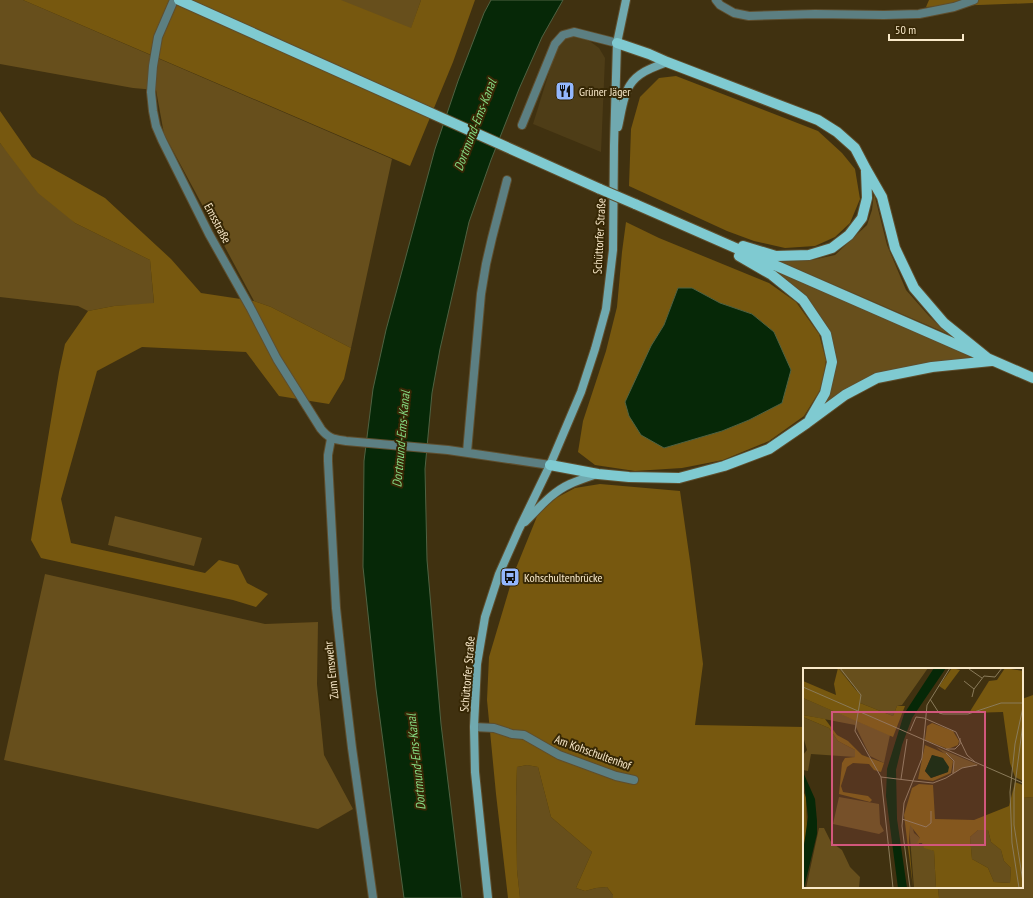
<svg xmlns="http://www.w3.org/2000/svg" width="1033" height="898" viewBox="0 0 1033 898" font-family="'PT Sans Narrow',sans-serif">
  <style>
    .built { fill: #4e3d17 }
    .green { fill: #674f1c }
    .forest { fill: #77580f; fill-rule: evenodd }
    .water { fill: #062807; stroke: #4f6242 }
    .lines { fill: none; stroke-linecap: round; stroke-linejoin: round }
    .street-casing { stroke: #5e4e2e; stroke-width: 10 }
    .secondary-casing { stroke: #5e4e2e; stroke-width: 10 }
    .primary-casing { stroke: #5e4e2e; stroke-width: 12 }
    .street { stroke: #5c7f82; stroke-width: 8 }
    .secondary { stroke: #70a9af; stroke-width: 8 }
    .primary { stroke: #7fcad1; stroke-width: 10 }
    .primary-bridge-casing { stroke: #5e4e2e; stroke-width: 12; stroke-linecap: butt }
    .primary-bridge { stroke: #7fcad1; stroke-width: 10 }
    .labels { text-anchor: middle; dominant-baseline: central; stroke-width: 4; stroke-linejoin: round; paint-order: stroke }
    .poi-label { font-size: 12px; fill: #f9e9ca; stroke: #362705; text-anchor: start }
    .street-label { font-size: 12px; fill: #f9e9ca; stroke: #362705 }
    .water-label { font-size: 13px; font-style: italic; fill: #86db83; stroke: #362705 }
    .inset-road { fill: none; stroke: #8a7b5a; stroke-width: 1 }
    .view { fill: #d2577c; fill-opacity: 0.15; stroke: #d2577c; stroke-width: 2 }
    .inset-edge { fill: none; stroke: #f9e9ca; stroke-width: 2 }
  </style>
  <rect width="100%" height="100%" fill="#403110"/>
  <path class="built" d="M571,36L584,37L599,48L605,58L601,152L533,124L556,50L562,40Z"/>
  <path class="green" d="M0,0H23L392,159L351,348L271,307L254,301L164,134L156,90L133,88L0,64Z
    M339,0H421L411,29Z
    M0,143L5,149L75,223L150,260L154,304L114,306L88,311L78,306L0,297Z
    M874,193L887,245L906,290L929,316L948,334L779,261L812,260L835,255L867,225L872,210Z
    M704,234L990,360L877,378L808,423L833,361L826,334L803,299L772,275Z
    M115,516L202,538L194,566L108,545Z
    M45,574L265,624L318,622L317,684L324,755L353,809L318,829L4,760Z
    M527,765L538,767L551,817L592,852L576,888L585,891L596,888L607,887L613,895V898H520L517,870L516,798L517,767Z
    M1033,797V898H939L938,887H1022V798Z"/>
  <path class="forest" d="M23,0H341L411,28L421,0H475L453,62L410,166Z
    M929,0H1033V3L926,7Z
    M676,76L818,131L842,153L855,169L860,199L850,223L835,237L815,246L785,248L754,241L727,231L629,186L631,129L640,97L659,78Z
    M0,111L32,157L105,198L171,259L201,293L254,301L271,307L351,348L344,379L329,404L279,396L246,352L142,347L97,371L61,499L71,543L205,573L219,560L238,565L247,583L268,594L256,607L233,600L41,558L31,540L59,372L65,344L88,311L114,306L154,303L150,260L75,223L38,193L0,143Z
    M626,222L659,238L769,283L796,302L819,334L826,360L822,387L804,416L769,441L723,460L682,468L635,471L595,465L578,452L583,421L606,351L617,307L622,252ZM678,288H692L720,303L752,314L774,332L782,403L749,420L722,431L664,448L651,346L664,325Z
    M600,484L680,491L690,561L703,664L695,725L804,727V887H938L939,898H613V895L607,887L596,888L585,891L576,888L592,852L551,817L538,767L527,765L517,767L516,798L517,870L520,898H508L496,794L487,700L489,657L514,573L538,514L556,498L575,488Z
    M1033,695V797L1022,798V699Z"/>
  <path class="water" d="M491,0H563L542,37L519,89L491,160L469,222L440,349L432,393L425,469L427,560L441,724L462,898H404L376,689L363,567L364,461L373,389L386,330L435,149L458,81L484,13Z
    M678,288H692L720,303L752,314L774,332L791,370L782,403L749,420L722,431L664,448L641,435L629,416L625,402L651,346L664,325Z"/>
  <g class="lines">
    <g class="street-casing">
      <path id="street" d="M174,0L158,37L153,66L151,92L153,111L156,126L162,140L209,234L250,307L277,359L321,429C329,439 334,439 346,441L448,450L550,465
        M716,0L720,5L734,13L749,16L815,14L884,15L919,14L954,7L974,0
        M522,125L555,44L563,35L574,32L617,43
        M331,439L328,455V461L336,608L343,673L352,748L373,898
        M467,452L481,294L486,264L492,238L507,180
        M474,727L494,728L512,734L524,735L559,755L616,776L634,780"/>
    </g>
    <g class="secondary-casing">
      <path id="secondary" d="M618,127C621,115 623,95 630,85C638,72 654,67 667,62
        M525,522C539,508 552,492 570,484C579,480 588,477 597,474
        M488,898L475,772L474,727L477,664L485,617L499,574L519,529L550,465L581,392L595,349L606,309L613,250L614,145L617,43L626,0"/>
    </g>
    <g class="primary-casing">
      <path id="primary" d="M179,0L600,189
        M617,43L649,54L667,62L818,120L837,132L855,148L866,169L882,197L895,248L914,288L944,323L991,361
        M635,204L1033,378
        M743,246L776,256L809,255L832,248L849,235L862,218L867,198L866,171
        M739,256L772,275L803,300L826,334L832,362L825,393L810,419
        M550,465L598,474L629,477L679,478L724,466L769,449L807,423L845,395L877,378L932,367L991,361"/>
    </g>
    <use href="#street" class="street"/>
    <use href="#secondary" class="secondary"/>
    <use href="#primary" class="primary"/>
    <g class="primary-bridge-casing">
      <path id="primary-bridge" d="M600,189L635,204"/>
    </g>
    <use href="#primary-bridge" class="primary-bridge"/>
  </g>
  <defs>
    <g id="restaurant-square" transform="scale(1)"><rect x="-9" y="-9" width="18" height="18" rx="4" fill="#93b7fd" stroke="#362705"/><path d="M-5-6h1v4h1v-4h1v4h1v-4h1v5L-1.5 .5V6h-2V.5L-5-1ZM5-6V6H3V1.5H1.5Q1.5-4 5-6Z" fill="#111"/></g>
    <g id="bus-square" transform="scale(1)"><rect x="-9" y="-9" width="18" height="18" rx="4" fill="#93b7fd" stroke="#362705"/><path d="M-5-6H5V4H4V6H2V4H-2V6H-4V4H-5ZM-3.5-4V0h7V-4ZM-3.5 1.2v1.5H-2V1.2ZM2 1.2v1.5H3.5V1.2Z" fill="#111"/></g>
  </defs>
  <g fill-rule="evenodd">
    <use href="#restaurant-square" x="565" y="91"/>
    <use href="#bus-square" x="510" y="577"/>
  </g>
  <g class="labels">
    <g class="poi-label">
      <text x="579" y="91">Grüner Jäger</text>
      <text x="524" y="577">Kohschultenbrücke</text>
    </g>
    <g class="street-label">
      <text transform="translate(218 223) rotate(62)">Emsstraße</text>
      <text transform="translate(599 236) rotate(-87)">Schüttorfer Straße</text>
      <text transform="translate(331 670) rotate(-96)">Zum Emswehr</text>
      <text transform="translate(467 674) rotate(-85)">Schüttorfer Straße</text>
      <text transform="translate(593 752) rotate(20)">Am Kohschultenhof</text>
    </g>
    <g class="water-label">
      <text transform="translate(475 125) rotate(-69)">Dortmund-Ems-Kanal</text>
      <text transform="translate(401 439) rotate(-85)">Dortmund-Ems-Kanal</text>
      <text transform="translate(416 762) rotate(-96)">Dortmund-Ems-Kanal</text>
    </g>
  </g>
  <g transform="translate(803 668)">
    <rect width="220" height="220" fill="#403110"/>
    <path d="M35,0H125L99,37L94,38L90,48L57,35L53,21ZM0,30L87,67L81,95L67,88L52,57L0,47ZM0,49L26,60L35,73L52,82V89L8,86L5,103L0,102V87L4,82L0,68ZM133,79L176,97L159,100L149,106L151,93ZM36,129L76,136L77,156L81,163L76,166L30,156ZM106,157H109L111,165L117,170L116,176L131,183L133,220H111ZM16,160H21L28,174L39,182L47,199L57,209L56,220H3ZM175,162H185L188,174L198,182L201,193L208,200L207,215L191,214L185,200L169,191L167,169Z" fill="#674f1c"/>
    <path d="M35,0L57,27V35L90,48L94,38H102L90,69L0,30V13L33,27L31,16ZM149,0L157,2L142,22L136,18ZM202,0L220,3V113L212,109L207,95L200,44L166,45L186,13L194,12ZM0,47L22,51L34,67L45,73L59,87L81,95L78,104L71,102L66,96L50,95L44,99L38,118L40,124L65,128L69,132L67,134L36,126L39,95L42,90L52,89V82L35,73L26,60L0,49ZM129,55L150,63L156,73L155,77L145,81L122,72L124,58ZM122,77L143,86L150,93L148,105L130,113L115,111ZM129,87L140,90L145,104L128,110L122,103ZM212,114L220,117V220H133L131,183L121,180L119,175H114L117,170L107,157L106,173L110,220L101,147L109,120L116,116L130,117L132,151L171,152L206,138ZM175,162H185L188,174L198,182L201,193L208,200L207,215L191,214L185,200L169,191L167,169ZM0,123L3,129L4,164L0,181Z" fill="#77580f" fill-rule="evenodd"/>
    <path d="M131,0H143L109,50L99,77L93,102L94,151L104,220H95L83,128L84,101L101,46ZM129,87L140,90L146,99L145,104L128,110L122,103ZM0,104L12,131L14,153V166L1,220L0,184L5,149Z" fill="#062807"/>
    <path class="inset-road" d="M37,0L58,27L52,63L78,109M166,1L179,10M161,13L171,21M0,19L220,115M169,29L171,21L181,8L192,9L199,0M127,31L136,45L140,46H165L198,35H220M121,50L153,64L164,87L172,94M220,55L211,124V157L220,214M107,63L113,49L121,50M143,81H152L157,76V70M143,85L151,93L150,105M78,109L90,220M78,109L111,113M98,111L104,71M111,113L130,115L143,110L159,100L174,97M99,151L123,159L128,155V143M107,220L99,158L101,135L119,90L124,37L147,0M216,220L209,175L207,124L212,76L220,39"/>
    <path class="view" d="M29,44H182V177H29Z"/>
    <rect width="220" height="220" class="inset-edge"/>
  </g>
  <path d="M889 34v6h74v-6" fill="none" stroke="#f9e9ca" stroke-width="2"/>
  <text x="895" y="34" font-size="12" fill="#f9e9ca" stroke="#362705" stroke-width="3" paint-order="stroke">50 m</text>
</svg>
